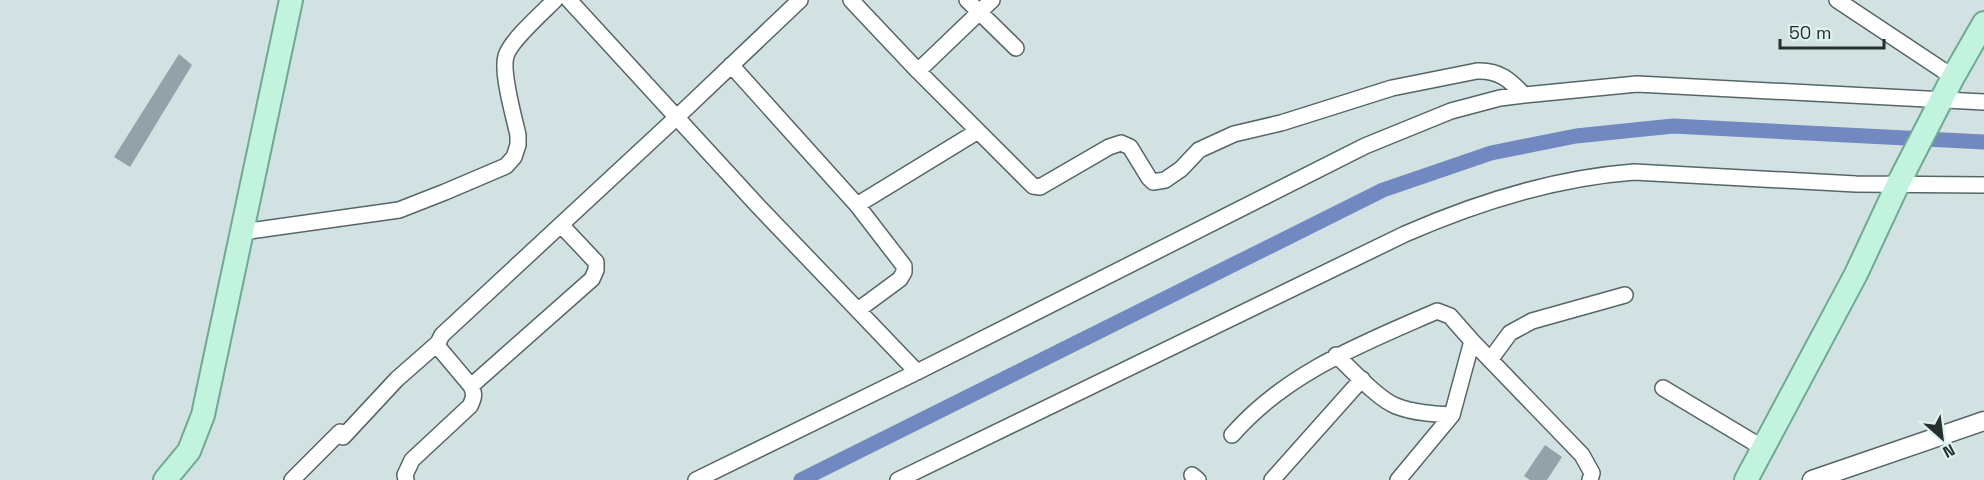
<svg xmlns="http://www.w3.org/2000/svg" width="1984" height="480" viewBox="0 0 1984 480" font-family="'Space Grotesk',sans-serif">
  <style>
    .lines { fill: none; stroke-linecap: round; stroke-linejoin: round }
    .canal { stroke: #7188c0; stroke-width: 15 }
    .building { fill: #95a1a8 }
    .minor-casing { stroke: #576566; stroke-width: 18 }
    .tertiary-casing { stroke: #576566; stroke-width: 21 }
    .primary-casing { stroke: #70a993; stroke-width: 26 }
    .minor { stroke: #fff; stroke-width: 15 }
    .tertiary { stroke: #fff; stroke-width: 18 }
    .primary { stroke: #c1f3df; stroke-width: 22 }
  </style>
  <rect width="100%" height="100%" fill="#d2e2e3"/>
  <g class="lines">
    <path class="canal" d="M801,480L1383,190L1491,153L1576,136L1673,126L1984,142"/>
  </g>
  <path class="building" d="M179,54L192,65L130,167L114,157Z
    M1545,445L1562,457L1547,480H1530L1524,476Z"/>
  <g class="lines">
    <g class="minor-casing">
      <path id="minor" d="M569,0L758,206L917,372
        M851,0L918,71L1033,186L1040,187L1109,147L1121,143L1130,147L1149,178L1153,182L1165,180L1181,169L1199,150L1234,134L1281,123L1392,88L1477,71C1499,70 1510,80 1524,95
        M967,0L1016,48
        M1837,0L1953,77
        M731,65L857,205L904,266V272L900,279L858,310
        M918,71L992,0
        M857,205L978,131
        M243,232L399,210L445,192L506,166L514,157L518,145V135C514,117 501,72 506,56C510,41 542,13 555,0
        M1336,355C1351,369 1378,399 1396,406C1414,413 1434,414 1452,415
        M1490,360L1510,333L1532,321L1625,295
        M471,386L592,279L596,270V262L562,226
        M1663,388L1763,448
        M1232,435C1287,372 1362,344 1437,311L1450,316L1472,341L1582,455L1592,473L1590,480
        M343,437L397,379L438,343
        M1192,475L1198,480
        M292,480L340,432
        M406,480L405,475L412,460L470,406C474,398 475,394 471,386L439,348L438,343L442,335L677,117L800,0
        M696,480L917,372L1365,146L1451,111L1500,98L1524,95L1637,84L1984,102
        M898,480L1405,234C1478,202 1554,178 1634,172L1856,184L1984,185
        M1272,480L1362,379
        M1398,480L1452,415L1472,341"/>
    </g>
    <g class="tertiary-casing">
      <path id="tertiary" d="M1812,480L1984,421"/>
    </g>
    <g class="primary-casing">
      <path id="primary" d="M165,480L189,451L203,415L291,0
        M1746,480L1856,274L1898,184L1953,77L1984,23"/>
    </g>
    <use href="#minor" class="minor"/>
    <use href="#tertiary" class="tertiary"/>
    <use href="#primary" class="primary"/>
  </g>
  <g transform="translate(1942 438) rotate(152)" stroke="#dff0f0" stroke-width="4.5" paint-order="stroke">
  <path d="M0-4.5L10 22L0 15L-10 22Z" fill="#272e2e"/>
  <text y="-9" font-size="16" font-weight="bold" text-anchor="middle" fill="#272e2e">N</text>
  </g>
  <path d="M1780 39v9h104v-9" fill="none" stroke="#272e2e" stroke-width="3"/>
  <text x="1789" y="39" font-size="18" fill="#272e2e" stroke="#dff0f0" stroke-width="4.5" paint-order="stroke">50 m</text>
</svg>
